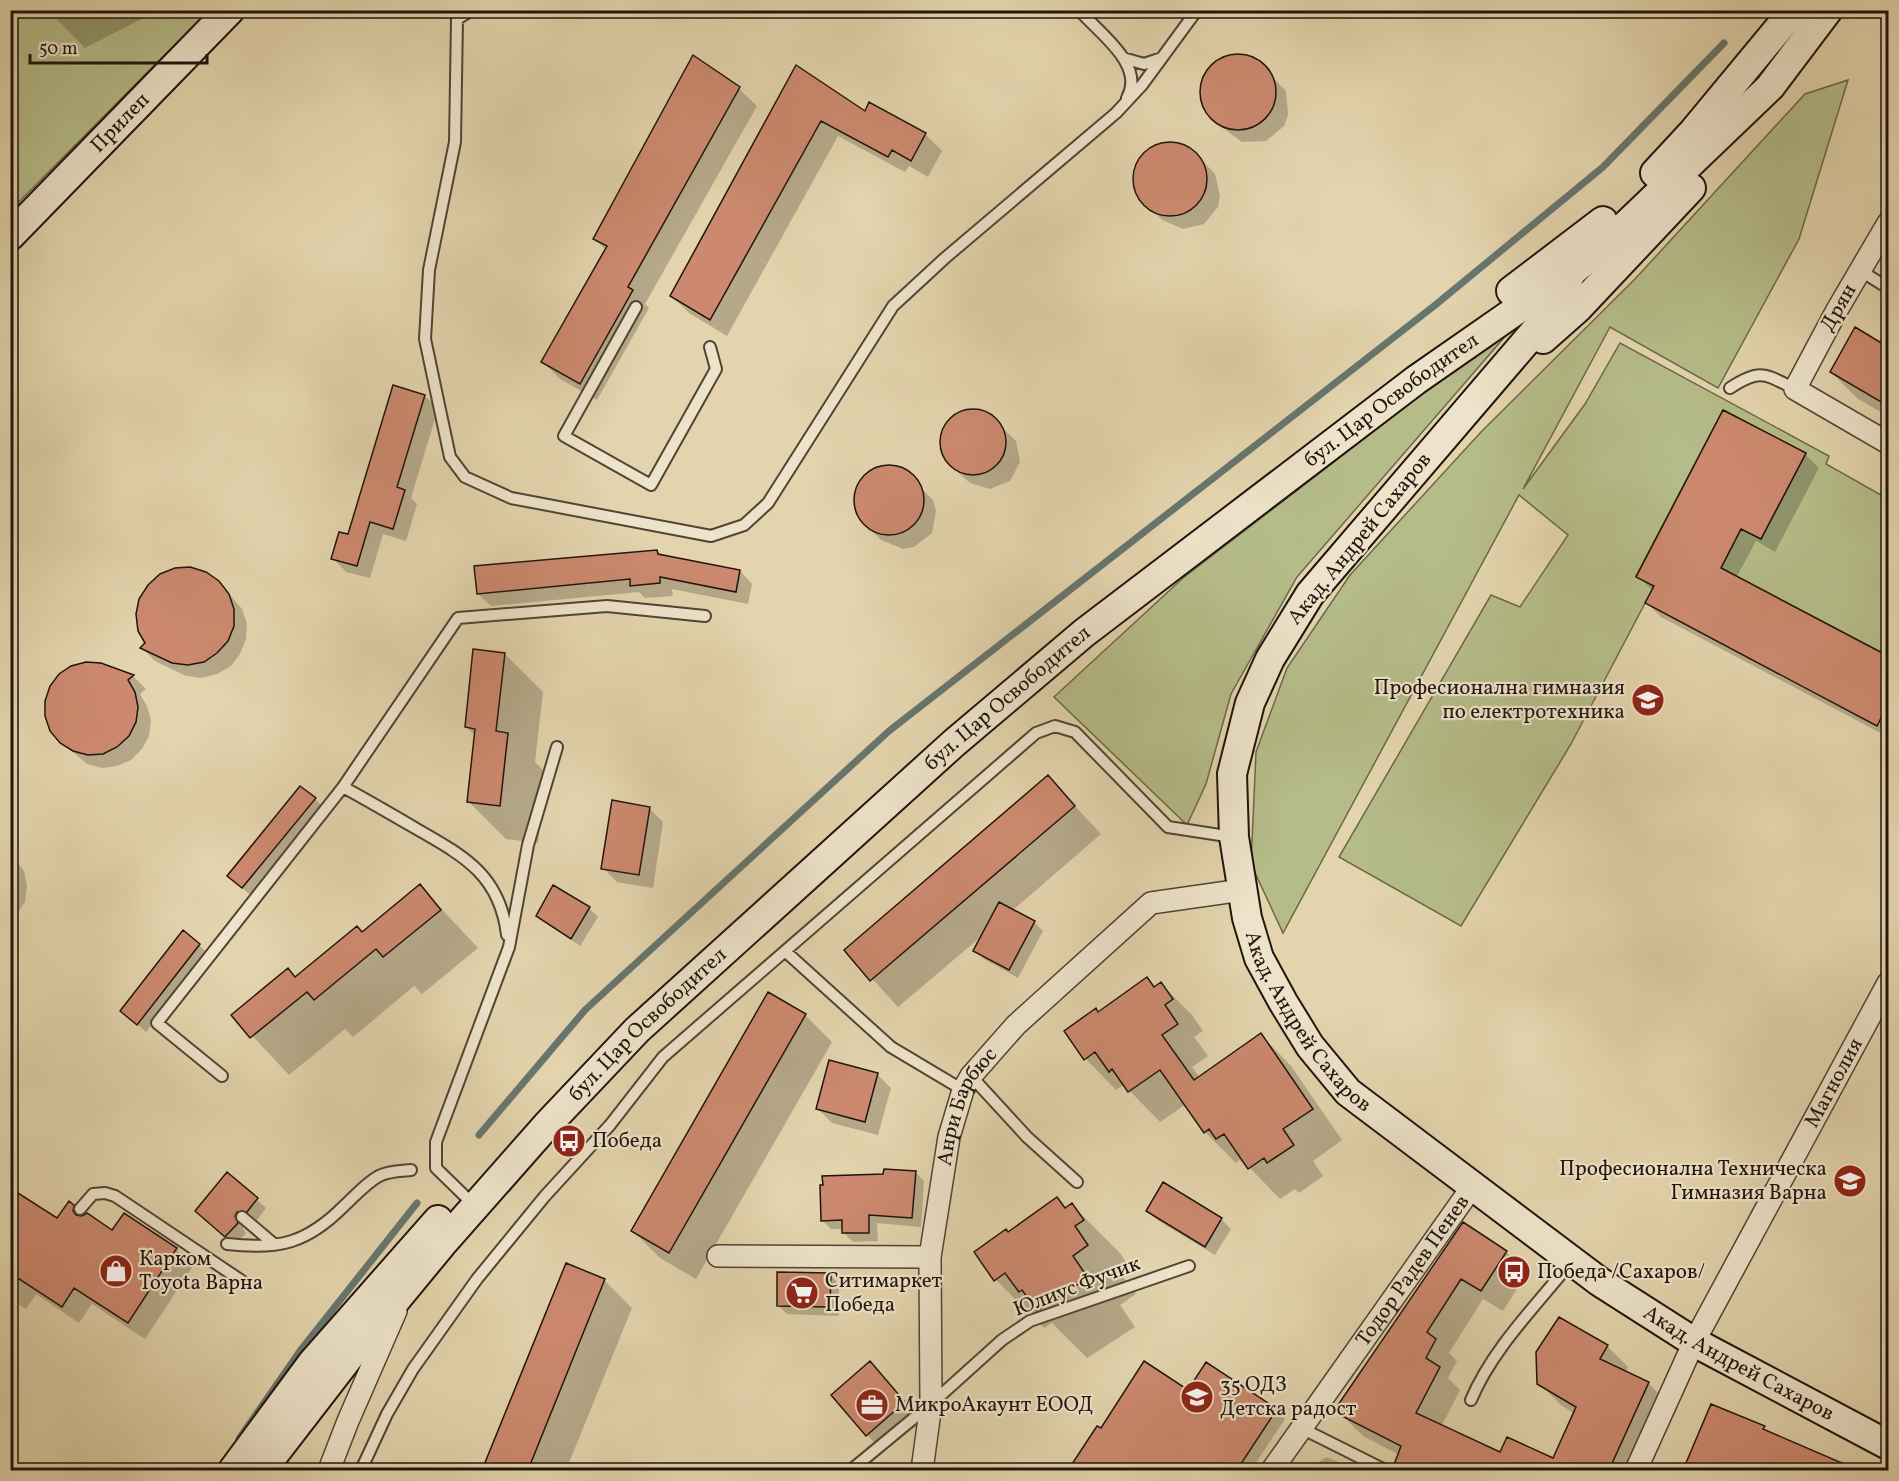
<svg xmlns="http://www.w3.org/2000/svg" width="1899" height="1481" viewBox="0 0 1899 1481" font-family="Vollkorn,serif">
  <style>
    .green { fill: #b5bc89; stroke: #6a684b; stroke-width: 1.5 }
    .shadow { fill: #0003 }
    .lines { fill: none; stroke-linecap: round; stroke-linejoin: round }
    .stream { stroke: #67766f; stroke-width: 7 }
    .building { fill: #cc896f; stroke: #20140d; stroke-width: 1.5 }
    .lane-casing { stroke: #514435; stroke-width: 14 }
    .street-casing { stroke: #514435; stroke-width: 24 }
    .secondary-casing { stroke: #20140d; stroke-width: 32 }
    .lane { stroke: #ede3ca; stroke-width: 10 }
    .street { stroke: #ede3ca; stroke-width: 21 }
    .secondary { stroke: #ede3ca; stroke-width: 28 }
    .labels { text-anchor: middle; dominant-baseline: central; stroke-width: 4.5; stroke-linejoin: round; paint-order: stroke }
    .street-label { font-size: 21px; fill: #20140d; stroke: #ede3ca }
    .poi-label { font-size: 21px; fill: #20140d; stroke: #ede3ca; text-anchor: start }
  </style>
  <rect width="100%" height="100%" fill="#e3d4ad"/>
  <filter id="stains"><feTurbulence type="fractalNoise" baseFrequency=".00333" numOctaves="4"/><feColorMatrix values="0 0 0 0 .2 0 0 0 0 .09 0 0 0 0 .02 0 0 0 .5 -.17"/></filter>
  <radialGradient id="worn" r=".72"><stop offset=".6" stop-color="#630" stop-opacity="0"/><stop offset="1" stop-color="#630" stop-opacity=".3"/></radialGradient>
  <path class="green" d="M197,11L203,16L11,210V11Z
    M1848,80L1799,239L1718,388L1610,327L1523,489L1585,404L1620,343L1829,456L1826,464L1888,499V656L1721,568L1741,529L1761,539L1806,453L1723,410L1636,576L1654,586L1571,744L1461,926L1339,857L1491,595L1520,607L1568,535L1519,495L1283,933L1251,864L1256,752L1287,668L1350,575L1481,432L1635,279L1805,94Z
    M1521,318L1297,577L1231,694L1206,784L1187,825L1054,697L1183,578Z"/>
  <path class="shadow" d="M48,10H147L149,15L85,48Z
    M1231,56L1255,60L1286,91L1288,115L1284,126L1266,141L1242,142L1223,128L1208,114L1203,103V78L1219,60Z
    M694,57L739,89L757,106L645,304L649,308L597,400L560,379L543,362L606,250L595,239Z
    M797,67L865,113L925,134L942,151L928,177L909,166L905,172L838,136L727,336L689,313L672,296Z
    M1170,143L1193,151L1215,174L1220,196L1218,207L1204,224L1183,229L1162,220L1139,196L1135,185V172L1139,161L1147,151L1158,145Z
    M1855,330L1888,349V416L1858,399L1831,372Z
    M425,396L438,409L411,498L417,504L406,541L383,534L370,578L346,572L333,558L349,536Z
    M976,410L986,412L1016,441L1020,462L1010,481L990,489L970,483L962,476L948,462L941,442L948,422L956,415Z
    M1805,454L1819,468L1775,552L1756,541L1736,578L1888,658V737L1661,617L1647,603L1652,590L1638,576Z
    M882,468L902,470L933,500L936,511L932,533L914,547L903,549L881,540L867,526L856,508L858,487L864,478Z
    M657,551L662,556L740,571L752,584L748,604L672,589L673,596L645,598L639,592L491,606L478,594Z
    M219,582L242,609L247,624L246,639L240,654L231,666L217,674L202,678L186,676L155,661L142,648Z
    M505,654L543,692L535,762L545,772L538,843L506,839L468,801L476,736L466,727Z
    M101,664L133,676L146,689L140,694L147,706L151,721L149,736L142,749L131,760L117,766L102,768L87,764L61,742Z
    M1048,777L1101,834L1012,911L1034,922L1043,931L1018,978L984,959L975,950L983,935L898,1007L846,950Z
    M315,799L324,808L252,896L238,885Z
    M649,808L663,822L653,888L617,882L603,868Z
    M10,852L24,871L27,886L25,902L10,923Z
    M420,886L478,948L422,994L414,986L353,1037L345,1029L289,1075L233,1015L296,978L362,934Z
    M589,908L598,917L580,946L538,916Z
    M199,945L208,954L146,1032L122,1011Z
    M1147,979L1156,988L1161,984L1192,1015L1203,1031L1194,1037L1208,1056L1192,1067L1200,1078L1261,1035L1291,1066L1342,1140L1313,1161L1323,1176L1299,1193L1295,1189L1280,1199L1250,1168L1239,1160L1236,1163L1205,1132L1186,1104L1160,1122L1124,1085L1116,1090L1086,1059L1066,1031L1098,1013Z
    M805,1015L832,1042L696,1279L660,1258L633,1231Z
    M877,1074L891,1088L878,1135L832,1123L818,1109Z
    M915,1172L924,1181L921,1227L877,1223L878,1241L853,1242L844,1233V1229H831L822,1220Z
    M228,1174L266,1208L257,1220L250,1218L244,1222L243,1229L246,1233L235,1245L206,1220Z
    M1164,1184L1222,1220L1231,1229L1215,1255L1157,1220L1148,1211Z
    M10,1190L58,1220L73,1206L84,1217L113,1232L176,1249L193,1266L145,1339L92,1304L79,1323L36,1294L26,1309L10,1299Z
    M1057,1199L1066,1208L1071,1204L1120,1253L1131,1269L1122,1276L1136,1294L1120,1305L1135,1327L1087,1358L1052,1323L1044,1328L996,1280L1009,1234Z
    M1464,1224L1506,1252L1527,1273L1503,1311L1483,1299L1449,1353L1457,1361L1448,1378L1460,1390L1441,1427L1501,1454L1553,1460L1575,1414L1561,1405L1539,1383L1607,1346L1628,1367L1626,1372L1648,1383L1670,1405L1639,1470H1420L1409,1460L1363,1436L1341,1414Z
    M567,1265L605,1281L632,1308L566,1470H484Z
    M830,1275L839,1284V1316L787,1314L778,1305Z
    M870,1363L918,1416L881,1449L867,1435Z
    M1189,1392L1276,1410L1285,1419L1251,1470H1081L1074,1463L1101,1430Z
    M1712,1406L1830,1460L1841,1470H1684Z
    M1327,1457L1356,1470H1319L1317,1463Z"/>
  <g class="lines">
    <path class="stream" d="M479,1135L585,1010L889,731L1434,306L1603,167L1724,43
      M239,1439L300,1351L417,1203"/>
  </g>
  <path class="building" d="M1200 92a38 38 0 1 1 76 0a38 38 0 1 1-76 0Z
    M693,55L740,87L628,287L633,290L580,384L541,362L607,246L593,239Z
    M796,65L865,111L869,102L926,133L911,161L892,150L888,157L821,121L710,320L670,296Z
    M1133 179a37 37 0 1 1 74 0a37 37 0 1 1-74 0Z
    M1855,327L1888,347V406L1830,372Z
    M393,385L425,395L397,487L405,490L393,529L370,522L357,566L331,559L339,532L348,534Z
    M940 442a33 33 0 1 1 66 0a33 33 0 1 1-66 0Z
    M1723,410L1806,453L1761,539L1741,529L1721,568L1888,656V704L1877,726L1645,603L1654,586L1636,577Z
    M854 500a35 35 0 1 1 70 0a35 35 0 1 1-70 0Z
    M657,550L658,554L740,570L736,592L660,577V583L630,586V579L477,594L474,566Z
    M190,567L206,572L219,581L229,594L234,609V626L228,641L217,653L204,662L188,665L172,663L140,648L145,643L138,631L136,614L139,599L148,585L160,574L175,568Z
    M473,649L505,653L496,731L508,733L500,806L467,802L475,729L465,727Z
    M86,662L101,663L134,675L128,680L135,692L138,707L136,722L129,736L117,747L103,754L88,755L73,751L60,743L50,731L45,716V701L50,686L59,674L71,666Z
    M1048,775L1075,806L870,981L844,950Z
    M300,786L316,798L242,888L227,876Z
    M612,800L650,807L639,875L601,869Z
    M420,884L441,910L383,957L376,949L314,1000L307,992L250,1038L231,1015L288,968L295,977L357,926L362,932Z
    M553,885L590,907L571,939L536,916Z
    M999,902L1035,921L1009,970L973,951Z
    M183,930L200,944L137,1025L120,1011Z
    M1147,977L1154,987L1161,982L1173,999L1165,1005L1178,1024L1162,1035L1194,1080L1261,1033L1313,1109L1283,1129L1294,1145L1267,1163L1264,1158L1248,1169L1224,1134L1216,1139L1209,1129L1204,1133L1160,1070L1128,1092L1112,1069L1109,1072L1095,1052L1084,1060L1064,1031L1096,1008L1098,1012Z
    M768,992L806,1014L669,1253L631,1231Z
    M829,1060L878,1073L865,1122L816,1109Z
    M884,1169L916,1171L912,1218L869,1215V1233H842V1220L821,1221L820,1185H823L822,1176L883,1174Z
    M227,1172L258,1198L247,1212H237L235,1216L238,1223L225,1237L195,1211Z
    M1163,1182L1222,1218L1205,1247L1146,1211Z
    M10,1188L57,1218L69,1201L74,1205L73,1211L76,1215L82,1216L87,1213L112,1230L124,1213L177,1248L128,1323L74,1288L62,1307L10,1273Z
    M1057,1197L1065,1208L1072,1203L1084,1220L1075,1226L1088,1245L1073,1256L1088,1278L1037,1311L1022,1290L1019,1292L1005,1273L994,1281L974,1252L1006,1229L1008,1232Z
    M1463,1222L1507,1251L1481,1291L1461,1279L1427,1332L1436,1339L1426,1358L1440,1367L1416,1413L1500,1452L1507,1437L1553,1458L1576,1407L1537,1384L1536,1352L1559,1317L1608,1345L1600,1359L1649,1382L1609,1470H1392L1401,1446L1340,1415L1338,1405Z
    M566,1263L605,1279L528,1470H482Z
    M777,1272L831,1273L830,1307L777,1306Z
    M870,1361L905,1402L866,1436L831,1395Z
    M1144,1361L1188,1390L1206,1362L1277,1409L1237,1470H1083L1072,1464L1097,1426L1101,1428Z
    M1711,1404L1765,1426L1763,1429L1858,1470H1683Z"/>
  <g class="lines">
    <g class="lane-casing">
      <path id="lane" d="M472,10L457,19L455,142L429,270L425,339L450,457L465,477L511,498L711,536L744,525L768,503L893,306L945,258L1116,113L1142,85L1197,10
        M1079,10C1099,33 1146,65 1127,98
        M1123,58L1144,64L1162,58
        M1861,271L1888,288
        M636,307L564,436L651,485L716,369L710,347
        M1730,388C1760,368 1765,374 1795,389
        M343,787C367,800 391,814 415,828C464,856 500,875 507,935
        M786,952L891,1047L963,1090
        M222,1076L157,1023L343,787L458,618L607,606L705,616
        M971,1076L1027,1137L1077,1182
        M475,1206L436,1168V1142L509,947L528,845L557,747
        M80,1209L93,1194L105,1193L115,1196L242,1281
        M242,1217L274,1244
        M227,1244C280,1250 307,1243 344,1206C355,1196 366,1183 379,1176C388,1171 401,1171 411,1170
        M1471,1400C1493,1348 1536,1306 1571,1262
        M1301,1428L1385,1470
        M361,1470L387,1414L413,1369L477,1279L545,1196L610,1125L663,1057L1036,733L1055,726L1075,732L1168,827L1233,837
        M851,1470L931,1404L1002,1340L1030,1321L1189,1266"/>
    </g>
    <g class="street-casing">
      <g id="street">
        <path d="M1888,223L1837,310L1795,389L1888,443"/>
        <path d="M718,1256L930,1257"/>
        <path d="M329,1470L348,1421L396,1311"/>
        <path id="s1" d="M922,1470L931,1404L930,1257L949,1137L963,1090L971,1076L1016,1025L1151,903L1242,890"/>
        <path id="s2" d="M1272,1470L1472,1187"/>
        <path id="s3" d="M1636,1470L1694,1342L1888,983"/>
      </g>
    </g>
    <g class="secondary-casing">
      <g id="secondary">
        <path d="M1655,173L1693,132L1794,10"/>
        <path id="s4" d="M10,236L230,10"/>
        <path id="s5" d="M1569,278L1547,317L1310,594L1270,659L1250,703L1232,774L1234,837L1247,918L1259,958L1283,1002L1310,1046L1348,1092L1600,1282L1694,1342L1888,1445"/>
        <path d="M1511,291L1603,221"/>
        <path d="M1543,339L1578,308L1691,188"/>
        <path d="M233,1470L312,1363L438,1220"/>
        <path id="s6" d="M262,1470L353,1352L442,1244L547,1125L637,1030L954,743L1084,633L1416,380L1574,270L1627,224L1770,87L1828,10"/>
      </g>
    </g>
    <use href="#lane" class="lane"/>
    <use href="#street" class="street"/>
    <use href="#secondary" class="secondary"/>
  </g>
  <defs>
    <g id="school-disc" transform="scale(1.725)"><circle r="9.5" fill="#8f2418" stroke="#ede3ca"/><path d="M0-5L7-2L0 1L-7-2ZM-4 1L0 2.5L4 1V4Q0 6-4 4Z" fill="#fff"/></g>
    <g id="bus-disc" transform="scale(1.725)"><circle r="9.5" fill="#8f2418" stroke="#ede3ca"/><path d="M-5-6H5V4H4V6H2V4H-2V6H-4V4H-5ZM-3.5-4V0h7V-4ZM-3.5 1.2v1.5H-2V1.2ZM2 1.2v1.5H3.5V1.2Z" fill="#fff"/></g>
    <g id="shop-disc" transform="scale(1.725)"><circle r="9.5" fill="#8f2418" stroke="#ede3ca"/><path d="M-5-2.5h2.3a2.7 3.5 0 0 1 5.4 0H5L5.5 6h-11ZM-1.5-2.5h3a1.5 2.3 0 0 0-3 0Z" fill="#fff"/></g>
    <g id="supermarket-disc" transform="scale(1.725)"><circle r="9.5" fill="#8f2418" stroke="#ede3ca"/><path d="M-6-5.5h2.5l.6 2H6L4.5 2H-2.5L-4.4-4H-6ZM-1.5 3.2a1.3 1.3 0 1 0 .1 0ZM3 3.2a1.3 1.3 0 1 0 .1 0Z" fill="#fff"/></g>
    <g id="office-disc" transform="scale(1.725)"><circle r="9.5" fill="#8f2418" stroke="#ede3ca"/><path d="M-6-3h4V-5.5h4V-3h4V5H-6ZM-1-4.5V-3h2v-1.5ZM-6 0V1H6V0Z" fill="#fff"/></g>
  </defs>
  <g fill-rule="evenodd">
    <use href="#school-disc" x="1648" y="700"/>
    <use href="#bus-disc" x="569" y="1141"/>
    <use href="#school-disc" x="1850" y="1181"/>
    <use href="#shop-disc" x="116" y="1271"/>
    <use href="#bus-disc" x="1514" y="1272"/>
    <use href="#supermarket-disc" x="802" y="1293"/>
    <use href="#school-disc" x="1197" y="1397"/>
    <use href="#office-disc" x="872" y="1405"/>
  </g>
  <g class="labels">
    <g class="street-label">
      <text stroke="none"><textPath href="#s4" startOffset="158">Прилеп</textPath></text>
      <text transform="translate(1839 308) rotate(-60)">Дрян</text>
      <text stroke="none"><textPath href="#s6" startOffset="1562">бул. Цар Освободител</textPath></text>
      <text transform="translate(1360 539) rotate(-51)">Акад. Андрей Сахаров</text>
      <text stroke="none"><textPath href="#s6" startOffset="1076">бул. Цар Освободител</textPath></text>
      <text stroke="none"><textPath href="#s5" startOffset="874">Акад. Андрей Сахаров</textPath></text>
      <text stroke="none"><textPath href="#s6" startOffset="590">бул. Цар Освободител</textPath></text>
      <text stroke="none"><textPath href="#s3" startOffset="435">Магнолия</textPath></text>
      <text stroke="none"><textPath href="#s1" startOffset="370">Анри Барбюс</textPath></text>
      <text stroke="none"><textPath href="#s2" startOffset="244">Тодор Радев Пенев</textPath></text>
      <text transform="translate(1077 1287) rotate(-21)">Юлиус Фучик</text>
      <text stroke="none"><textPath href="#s5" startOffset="1432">Акад. Андрей Сахаров</textPath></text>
    </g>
    <g class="poi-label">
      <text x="1625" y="688" text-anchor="end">Професионална гимназия<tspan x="1625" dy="24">по електротехника</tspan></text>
      <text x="592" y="1141">Победа</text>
      <text x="1827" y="1169" text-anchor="end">Професионална Техническа<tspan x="1827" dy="24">Гимназия Варна</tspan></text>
      <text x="139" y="1259">Карком<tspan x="139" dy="24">Toyota Варна</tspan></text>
      <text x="1537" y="1272">Победа /Сахаров/</text>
      <text x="825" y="1281">Ситимаркет<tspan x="825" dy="24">Победа</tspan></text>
      <text x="1220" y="1385">35 ОДЗ<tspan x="1220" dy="24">Детска радост</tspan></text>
      <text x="895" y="1405">МикроАкаунт ЕООД</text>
    </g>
  </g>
  <rect width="1899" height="1481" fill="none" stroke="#e3d4ad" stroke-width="36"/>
  <rect x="12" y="12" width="1875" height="1457" fill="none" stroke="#20140d" stroke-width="3"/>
  <rect x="18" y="18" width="1863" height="1445" fill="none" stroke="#20140d" stroke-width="1.5"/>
  <path d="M30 54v9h177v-9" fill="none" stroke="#20140d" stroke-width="3"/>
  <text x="39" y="54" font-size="18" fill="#20140d" stroke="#ede3ca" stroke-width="4.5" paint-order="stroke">50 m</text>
  <rect width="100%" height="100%" filter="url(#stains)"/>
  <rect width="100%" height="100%" fill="url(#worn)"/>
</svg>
